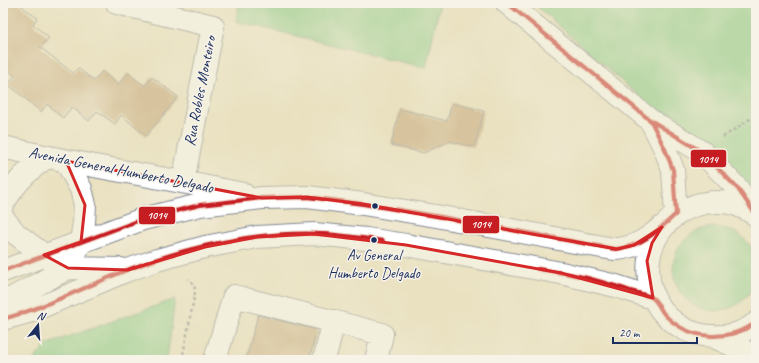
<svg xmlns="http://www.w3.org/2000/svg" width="759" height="363" viewBox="0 0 759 363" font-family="Caveat,sans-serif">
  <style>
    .green { fill: #81cc89; stroke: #4e7e74 }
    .building { fill: #c2a175 }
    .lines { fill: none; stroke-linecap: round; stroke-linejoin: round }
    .minor-casing { stroke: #828890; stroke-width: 24 }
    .path { stroke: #828890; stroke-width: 2.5; stroke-dasharray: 3 3; stroke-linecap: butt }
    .minor { stroke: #fff; stroke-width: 22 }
    .bus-1-casing { stroke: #f7f3e8; stroke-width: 7 }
    .bus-1 { stroke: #c61d23; stroke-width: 4 }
    .marked { fill: none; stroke: #d62828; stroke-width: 3; stroke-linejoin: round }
    .bus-dot { fill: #1b2f5e; stroke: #f7f3e8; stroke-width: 1.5 }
    .labels { text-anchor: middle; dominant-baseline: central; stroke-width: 3; stroke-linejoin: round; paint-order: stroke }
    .bus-label { font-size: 15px; fill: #1b2f5e; stroke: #f7f3e8 }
    .street-label { font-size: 16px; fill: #1b2f5e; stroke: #f7f3e8 }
    .line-badge { stroke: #f7f3e8; stroke-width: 1.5 }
    .badge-label { font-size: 11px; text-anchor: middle; font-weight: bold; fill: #fff }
  </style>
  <rect width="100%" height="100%" fill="#f7f3e8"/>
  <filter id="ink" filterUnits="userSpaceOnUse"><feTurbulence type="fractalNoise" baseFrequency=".025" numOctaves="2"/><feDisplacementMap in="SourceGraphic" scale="8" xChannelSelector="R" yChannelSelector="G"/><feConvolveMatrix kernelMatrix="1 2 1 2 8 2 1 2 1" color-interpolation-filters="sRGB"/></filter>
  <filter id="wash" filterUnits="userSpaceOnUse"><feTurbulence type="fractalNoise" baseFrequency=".012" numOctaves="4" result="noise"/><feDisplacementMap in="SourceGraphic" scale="16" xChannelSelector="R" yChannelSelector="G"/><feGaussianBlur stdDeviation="0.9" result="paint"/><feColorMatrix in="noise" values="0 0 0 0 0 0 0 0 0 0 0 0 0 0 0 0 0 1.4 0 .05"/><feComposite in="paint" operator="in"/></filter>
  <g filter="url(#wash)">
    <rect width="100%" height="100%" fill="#eae1c1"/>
    <path class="green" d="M239,3H440L426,68L236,21Z
      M533,3H756V199Z
      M673 269a42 42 0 1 1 84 0a42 42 0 1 1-84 0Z
      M175,299L167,360H33L48,344Z"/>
    <g id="blocks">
      <path class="building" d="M3,3H18L37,18L33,24L49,38L40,47L73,73L78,68L94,81L102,71L118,85L128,73L145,86L152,77L178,97L146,136L121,115L115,124L97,111L89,121L72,107L63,118L47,104L41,112L8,84L15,76L3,66Z
        M452,103L484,111L474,147L449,141L424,153L391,145L400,109L447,121Z
        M258,315L317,330L309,360H246Z"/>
    </g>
  </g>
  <g filter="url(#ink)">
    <use href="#blocks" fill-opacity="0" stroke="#828890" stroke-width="1"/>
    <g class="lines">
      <g class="minor-casing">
        <path id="minor" d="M117,3L213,26L183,182
          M507,3L651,121L702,152L738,189L756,215
          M651,121L665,149L673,170L676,214
          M3,147C82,166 163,177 243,194
          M3,204C15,183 27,171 47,157
          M756,215C748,210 739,204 729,203C678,195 637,239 651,289C654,301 660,311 670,319C679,327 690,333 702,335C721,338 741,336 756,323
          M3,218L16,234L44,255L68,268L121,269
          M3,271L143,219L200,205L262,198L307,197L363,204L436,216L591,245C599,246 608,249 616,249C635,248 649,238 662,227
          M3,303L68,268L81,242L84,222L85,205L81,189L66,161
          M3,319L32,311L128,270L157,260L205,247L257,237L314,234L366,239L406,245L561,273L616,286L653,298
          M714,337L743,350L756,360
          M215,360L234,296L382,334L376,360
          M324,360L334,321"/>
      </g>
      <path class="path" d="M723,137L756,115
        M182,360L195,293C195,287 194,283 188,279"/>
      <use href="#minor" class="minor"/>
      <g class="bus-1-casing">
        <path id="bus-1" d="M647,118L702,152L738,189L756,215
          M538,269C553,272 569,273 583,277C597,280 611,285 625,289C633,292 643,294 651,297C657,300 660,309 664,314C689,341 727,342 756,323
          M3,271L143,219L200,205L262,198L307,197L363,204L436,216L615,249C641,247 658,231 676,214L673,170L665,149L651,121L507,3
          M3,319C46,307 85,287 127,270C188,246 257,231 323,234C343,235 363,238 383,241"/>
      </g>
      <use href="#bus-1" class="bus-1"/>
    </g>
  </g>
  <path d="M0 0H759V363H0ZM66,161L262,198L307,197L363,204L617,249L634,245L662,227L652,243L647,261L653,298L561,273L406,245L314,234L257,237L205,247L128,270L68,268L44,255L81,242L85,205Z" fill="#eae1c1" fill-opacity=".55" fill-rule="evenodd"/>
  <path class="marked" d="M66,161L262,198L307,197L363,204L617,249L634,245L662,227L652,243L647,261L653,298L561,273L406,245L314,234L257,237L205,247L128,270L68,268L44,255L81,242L85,205Z"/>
  <g class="bus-dot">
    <circle cx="375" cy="206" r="3.5"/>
    <circle cx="374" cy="240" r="3.5"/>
  </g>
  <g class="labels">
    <g class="bus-label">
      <text x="374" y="255">Av General<tspan x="374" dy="18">Humberto Delgado</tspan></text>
    </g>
    <g class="street-label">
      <text transform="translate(200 91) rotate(-79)">Rua Robles Monteiro</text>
      <text transform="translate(121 170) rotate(11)">Avenida General Humberto Delgado</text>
    </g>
  </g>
  <g class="line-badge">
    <rect x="690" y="149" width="37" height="19" rx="4" fill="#c61d23"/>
    <rect x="138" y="206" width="38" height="19" rx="4" fill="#c61d23"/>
    <rect x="462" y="215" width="38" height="19" rx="4" fill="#c61d23"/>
  </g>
  <g class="badge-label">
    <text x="708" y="163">1014</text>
    <text x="157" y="219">1014</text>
    <text x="481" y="228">1014</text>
  </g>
  <rect width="759" height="363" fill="none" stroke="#f7f3e8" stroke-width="16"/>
  <g transform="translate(38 325) rotate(17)" stroke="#f7f3e8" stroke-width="3" paint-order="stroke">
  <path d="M0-3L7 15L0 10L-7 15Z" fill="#1b2f5e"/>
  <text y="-6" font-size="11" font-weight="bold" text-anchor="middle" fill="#1b2f5e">N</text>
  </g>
  <path d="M613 337v6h84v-6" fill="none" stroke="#1b2f5e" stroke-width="2"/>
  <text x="619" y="337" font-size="12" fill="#1b2f5e" stroke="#f7f3e8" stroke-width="3" paint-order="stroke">20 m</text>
</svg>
